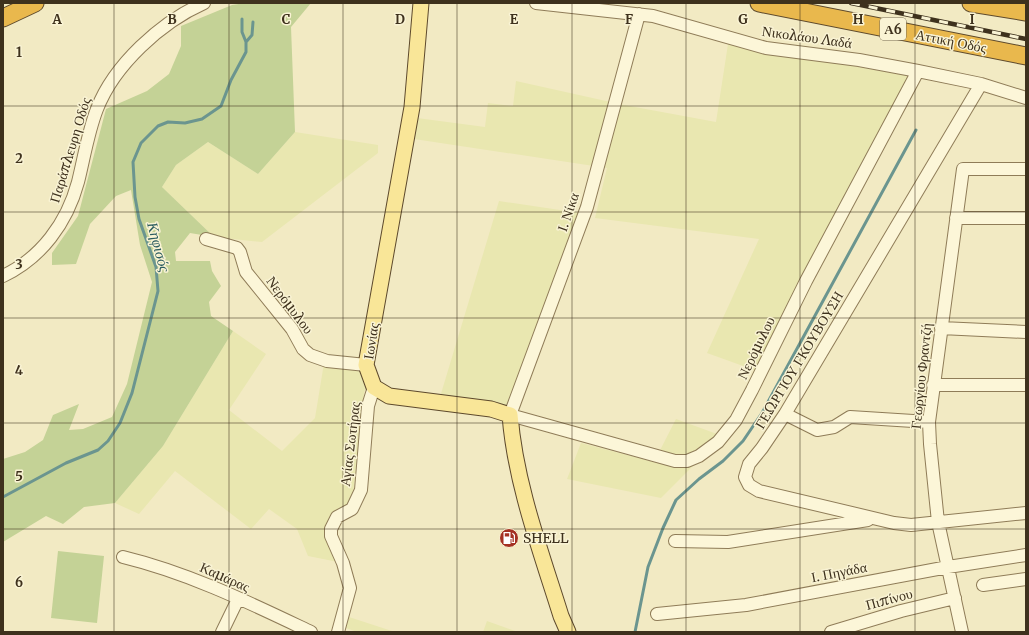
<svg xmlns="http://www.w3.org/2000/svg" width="1029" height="635" viewBox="0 0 1029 635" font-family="Merriweather,serif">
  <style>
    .farmland { fill: #e9e7b0 }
    .green { fill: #c4d296 }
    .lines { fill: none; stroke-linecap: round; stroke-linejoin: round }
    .stream { stroke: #6b958f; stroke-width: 3 }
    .minor-casing { stroke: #8f7c58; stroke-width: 14 }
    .major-casing { stroke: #5d492c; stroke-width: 17 }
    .highway-casing { stroke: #5d492c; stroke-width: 19 }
    .minor { stroke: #fcf6d8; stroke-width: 12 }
    .major { stroke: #f9e698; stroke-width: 15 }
    .highway { stroke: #e9b84d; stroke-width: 17 }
    .rail-casing { stroke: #3e311d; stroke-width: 4.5 }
    .rail { stroke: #f9f3d4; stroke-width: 3; stroke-dasharray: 9; stroke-linecap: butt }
    .grid { fill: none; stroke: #3e311d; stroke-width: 1; stroke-opacity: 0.55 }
    .labels { text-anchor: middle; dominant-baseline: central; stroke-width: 3; stroke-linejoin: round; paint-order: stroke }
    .shield { fill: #f9f3d4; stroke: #766b54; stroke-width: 1 }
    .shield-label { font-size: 13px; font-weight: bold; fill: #3e311d }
    .street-label { font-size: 14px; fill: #3e311d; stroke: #f9f3d4 }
    .poi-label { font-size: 14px; fill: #3e311d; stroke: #f9f3d4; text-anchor: start }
    .water-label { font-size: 15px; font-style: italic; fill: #2b5c5f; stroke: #f9f3d4 }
    .grid-label { font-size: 13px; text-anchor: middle; font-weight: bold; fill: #3e311d; stroke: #f9f3d4; stroke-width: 3; stroke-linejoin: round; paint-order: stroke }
  </style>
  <rect width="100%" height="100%" fill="#f2eac3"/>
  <path class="farmland" d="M728,44L910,76L785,309L757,371L707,353L759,239L595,218L607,168L414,139L417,118L485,127L488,103L513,106L516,81L624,105L716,122Z
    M295,132L378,145V153L262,242L214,237L162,187L176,165L208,142L258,174Z
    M499,201L580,213L506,409L440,397Z
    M233,331L266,354L229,410L282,451L315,418L324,363L364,368L368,382L364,393L351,513L332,529L348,564L308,556L297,529L269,509L251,529L175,471L139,514L115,503L163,446Z
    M676,419L717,434L695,464L661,498L567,479L581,443L654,462Z
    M348,617H349L395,632H357L346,628Z
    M487,621L518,632H483Z"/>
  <path class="green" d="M245,3H311L291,27L295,132L258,174L208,142L176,165L162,187L214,237L190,233L175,252L176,261H210L212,271L221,286L209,302L211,316L233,331L163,446L115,503L84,507L63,524L46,516L3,542V459L25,452L43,440L53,415L79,404L69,430L83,429L112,417L127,384L152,282L140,245L131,190L116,196L90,224L76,264L52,265V253L78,216L106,109L147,91L169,74L181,46V26L232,5Z
    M58,551L104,556L97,623L51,618Z"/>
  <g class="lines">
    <path class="stream" d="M246,42L252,35L253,22
      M3,497L66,463L98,450L108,441L120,423L132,393L158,291L156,267L139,219L135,197L133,162L141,143L158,126L168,122L185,123L202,119L221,106L231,80L246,52V42L242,32V19
      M635,632L648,567L663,528L676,500L699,479L723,461L743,441L762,413L916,130"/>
    <g class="minor-casing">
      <path id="minor" d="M536,3L653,16L766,48L859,60L918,71L981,84L1026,98
        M639,14L587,207L510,415L675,461H687L699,456L718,442L736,420L752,390L806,281L918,71
        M981,84L785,414L762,448L749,464L745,477L749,485L759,491L894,523L911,525L1026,513
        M956,218H1026
        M206,239L237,248L240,252L246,272L292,329L303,349L310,355L327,361L366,365
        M3,276C41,258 67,223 78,182C84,158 88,132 97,109C114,65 161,22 204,3
        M941,328L1026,332
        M933,385H1026
        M785,414L817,430L834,427L850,417L929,422
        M675,541L728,542L868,520
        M123,557C189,573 250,603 311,632
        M983,585L1026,579
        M657,614L746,605L948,567L1026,555
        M222,632L238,599
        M338,632L350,588L343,563L331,536V529L337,517L352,509L361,490L368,406L374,387
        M831,632L901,611L955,598
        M962,632L938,522L930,444L929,422L963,169H1026"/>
    </g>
    <g class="major-casing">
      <path id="major" d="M421,3L412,107L366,365L374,387L389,396L491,409L510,415C515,482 541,552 561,616L568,632"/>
    </g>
    <g class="highway-casing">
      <path id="highway" d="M759,3L1026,56
        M971,3L1026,12
        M3,18L35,3"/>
    </g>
    <use href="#minor" class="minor"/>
    <use href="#major" class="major"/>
    <use href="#highway" class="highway"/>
    <g class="rail-casing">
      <path id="rail" d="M851,3L1026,39"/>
    </g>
    <use href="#rail" class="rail"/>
  </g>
  <path class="grid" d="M114,3V632M229,3V632M343,3V632M457,3V632M572,3V632M686,3V632M800,3V632M915,3V632M3,106H1026M3,212H1026M3,318H1026M3,423H1026M3,529H1026"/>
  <defs>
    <g id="fuel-disc" transform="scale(1)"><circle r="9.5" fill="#a43122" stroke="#f9f3d4"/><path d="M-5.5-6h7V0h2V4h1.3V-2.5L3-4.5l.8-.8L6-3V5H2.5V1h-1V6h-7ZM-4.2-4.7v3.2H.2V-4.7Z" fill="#fff"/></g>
  </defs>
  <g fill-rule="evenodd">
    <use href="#fuel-disc" x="509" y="538"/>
  </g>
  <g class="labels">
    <rect class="shield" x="880" y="18" width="26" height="22" rx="3"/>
    <g class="shield-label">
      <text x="893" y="29">Α6</text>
    </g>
    <g class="street-label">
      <text transform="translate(807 37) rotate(8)">Νικολάου Λαδά</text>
      <text transform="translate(951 41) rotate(11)">Αττική Οδός</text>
      <text transform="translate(70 150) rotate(-73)">Παράπλευρη Οδός</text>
      <text transform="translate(568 212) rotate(-71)">Ι. Νίκα</text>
      <text transform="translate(290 305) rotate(53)">Νερόμυλου</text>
      <text transform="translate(371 341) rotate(-81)">Ιωνίας</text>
      <text transform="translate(756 348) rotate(-64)">Νερόμυλου</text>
      <text transform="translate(799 360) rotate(-59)">ΓΕΩΡΓΙΟΥ ΓΚΟΥΒΟΥΣΗ</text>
      <text transform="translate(921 376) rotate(-84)">Γεωργίου Φραντζή</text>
      <text transform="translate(350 444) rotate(-83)">Αγίας Σωτήρας</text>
      <text transform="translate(839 572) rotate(-11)">Ι. Πηγάδα</text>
      <text transform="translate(225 577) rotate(24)">Καμάρας</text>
      <text transform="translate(889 599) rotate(-15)">Πιπίνου</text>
    </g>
    <g class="poi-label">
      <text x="523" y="538">SHELL</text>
    </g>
    <g class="water-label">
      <text transform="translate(159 247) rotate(75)">Κηφισός</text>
    </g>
  </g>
  <g class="grid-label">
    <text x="57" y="24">A</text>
    <text x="172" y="24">B</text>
    <text x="286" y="24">C</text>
    <text x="400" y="24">D</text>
    <text x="514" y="24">E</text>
    <text x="629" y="24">F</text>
    <text x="743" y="24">G</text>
    <text x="858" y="24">H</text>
    <text x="972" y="24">I</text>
    <text x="19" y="57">1</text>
    <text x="19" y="163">2</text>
    <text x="19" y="269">3</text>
    <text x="19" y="375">4</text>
    <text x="19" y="481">5</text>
    <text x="19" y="587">6</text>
  </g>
  <rect width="1029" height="635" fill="none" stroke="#3e311d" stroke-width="8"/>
</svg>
